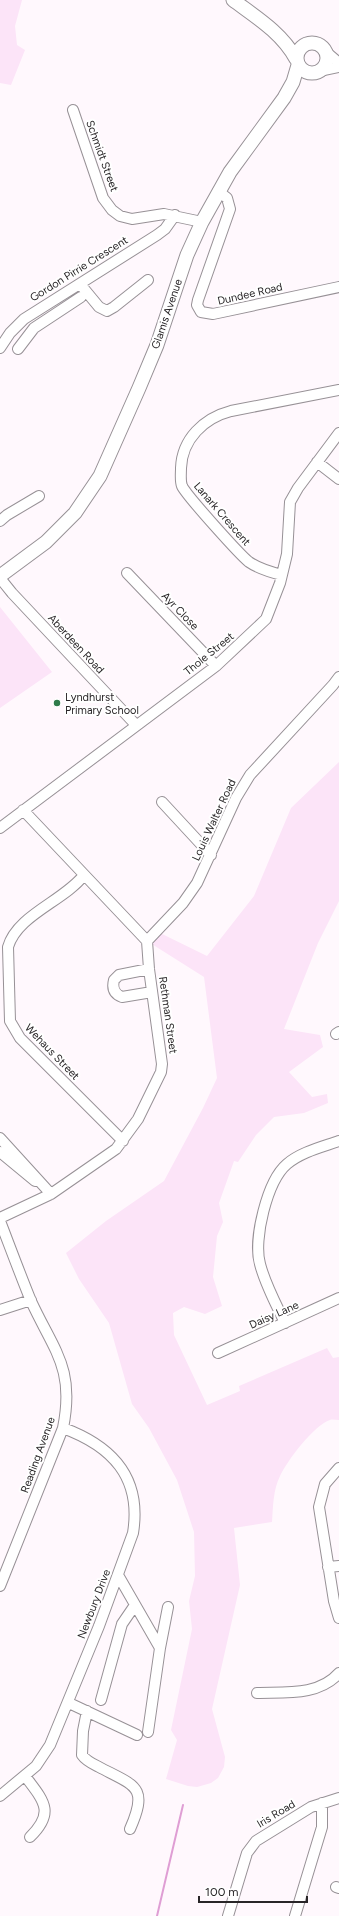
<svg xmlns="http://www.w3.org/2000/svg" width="339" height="1916" viewBox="0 0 339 1916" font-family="Figtree,sans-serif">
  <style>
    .green { fill: #fce4f8 }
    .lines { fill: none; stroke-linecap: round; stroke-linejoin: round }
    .stream { stroke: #df9ed4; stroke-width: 2 }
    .minor-casing { stroke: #979196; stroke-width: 12 }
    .major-casing { stroke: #979196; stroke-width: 15 }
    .minor { stroke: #fff; stroke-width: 10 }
    .major { stroke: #fff; stroke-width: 13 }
    .poi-dot { fill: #2f7b4a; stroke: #fff; stroke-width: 1.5 }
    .labels { text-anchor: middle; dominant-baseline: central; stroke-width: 4; stroke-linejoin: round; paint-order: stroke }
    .street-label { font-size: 11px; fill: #292628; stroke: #fff }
    .poi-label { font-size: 11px; fill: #292628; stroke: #fff; text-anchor: start }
  </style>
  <rect width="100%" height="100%" fill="#fff8fd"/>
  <path class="green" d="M0,0H22L15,26L17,45L25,50L11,85L0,83Z
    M0,607L52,672L0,708Z
    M339,762V901L318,943L284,1029L320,1035L323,1047L289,1072L312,1097L327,1094L328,1103L304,1113L274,1117L256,1135L238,1162L234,1161L219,1203L223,1222L217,1236L213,1277L222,1306L205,1314L184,1307L173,1313L174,1335L207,1405L240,1391L239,1386L327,1348L333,1358L339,1357V1420C336,1420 332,1419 330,1420C314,1425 287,1461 280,1476C273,1490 273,1507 272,1522L234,1528L240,1585L212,1709L225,1757L224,1767L218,1778L211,1783L197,1787L188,1786L166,1779L177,1740L171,1730L192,1629L189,1601L195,1576L194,1532L177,1480L149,1428L132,1404L109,1323L79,1279L66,1253L106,1221L164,1181L203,1108L217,1078L204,977L147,941L156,931L207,956L254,896L291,808Z"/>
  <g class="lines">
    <path class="stream" d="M157,1916L183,1805"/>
    <g class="minor-casing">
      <path id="minor" d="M325,51L339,63
        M319,71L339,67
        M73,110L103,198L112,210L120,216L132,219L164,214L202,222
        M218,191L227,198L230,209L198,300L197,305L201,312L213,314L339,287
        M80,284L99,307L107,311L114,307L148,280
        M0,348L10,333L24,319L157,235L165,229L175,215
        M18,349L34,328L81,297
        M317,462L339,479
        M0,521L7,515L39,496
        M127,573L216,666
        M282,575C270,572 259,569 249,562C240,555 186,495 182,486C180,481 181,474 181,468C182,439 204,418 231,411L339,390
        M0,578L12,593L136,725
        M162,802L211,855
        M0,828L216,666L266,619L280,583L287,554L290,502L298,488L339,433
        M84,875C64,901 17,915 8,947L10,1021L20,1038L123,1141
        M147,941L183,903L197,883L236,798L250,775L333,685L339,677
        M149,969L119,975L114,980C112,988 114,994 122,997L152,992
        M336,1034L339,1032
        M0,1138L51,1194
        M0,1152L35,1181
        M0,1218L51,1194L116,1149L138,1119L161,1072L162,1064L149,969L147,941L23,810
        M0,1221C10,1247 20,1274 31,1301C54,1351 75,1368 63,1428L0,1586
        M0,1310L31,1300
        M285,1323C276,1304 265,1284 260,1264C253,1240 267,1181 287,1164C301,1152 322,1147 339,1141
        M218,1353L339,1298
        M339,1468L325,1484L319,1507L334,1601L339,1618
        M328,1567L339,1566
        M118,1575L160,1648
        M257,1693C285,1692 319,1696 339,1673
        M101,1700L122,1624L135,1605
        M69,1703L137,1735
        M87,1711L83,1731L82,1755C86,1761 93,1764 99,1767C135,1786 149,1786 130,1829
        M148,1732L160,1648L168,1607
        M25,1776C43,1800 56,1812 30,1837
        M0,1796L36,1766L50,1745L99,1626L133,1533C142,1477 112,1446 63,1428
        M336,1887L339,1888
        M228,1916L247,1853L256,1841L311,1807L339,1798
        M295,1916L322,1827V1803"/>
    </g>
    <g class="major-casing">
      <path id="major" d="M233,0C256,17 282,33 296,59
        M297 58a15 15 0 1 1 30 0a15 15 0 1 1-30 0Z
        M0,576L46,542L75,513L100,476L139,388L157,345L187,255L202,222L230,172L284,98L293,82L298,65"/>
    </g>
    <use href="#minor" class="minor"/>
    <use href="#major" class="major"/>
  </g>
  <circle class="poi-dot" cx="57" cy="703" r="4"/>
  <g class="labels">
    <g class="street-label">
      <text transform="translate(102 156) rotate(70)">Schmidt Street</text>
      <text transform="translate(79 269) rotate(-32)">Gordon Pirrie Crescent</text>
      <text transform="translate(250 294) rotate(-13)">Dundee Road</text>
      <text transform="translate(167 314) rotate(-71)">Glamis Avenue</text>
      <text transform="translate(222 514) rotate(49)">Lanark Crescent</text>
      <text transform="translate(180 611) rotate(46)">Ayr Close</text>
      <text transform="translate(76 644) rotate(47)">Aberdeen Road</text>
      <text transform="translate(209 654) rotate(-39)">Thole Street</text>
      <text transform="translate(214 820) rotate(-65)">Louis Walter Road</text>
      <text transform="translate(168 1015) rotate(82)">Rethman Street</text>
      <text transform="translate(52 1052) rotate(46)">Wehaus Street</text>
      <text transform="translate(274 1315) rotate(-24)">Daisy Lane</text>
      <text transform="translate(38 1455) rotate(-70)">Reading Avenue</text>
      <text transform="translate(94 1604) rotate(-69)">Newbury Drive</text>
      <text transform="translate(276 1814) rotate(-31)">Iris Road</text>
    </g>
    <g class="poi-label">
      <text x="65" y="697">Lyndhurst<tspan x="65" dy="13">Primary School</tspan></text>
    </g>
  </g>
  <path d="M199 1896v6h108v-6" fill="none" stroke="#292628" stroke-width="2"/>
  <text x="205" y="1896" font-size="12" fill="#292628" stroke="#ffffff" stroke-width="3" paint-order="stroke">100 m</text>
</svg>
